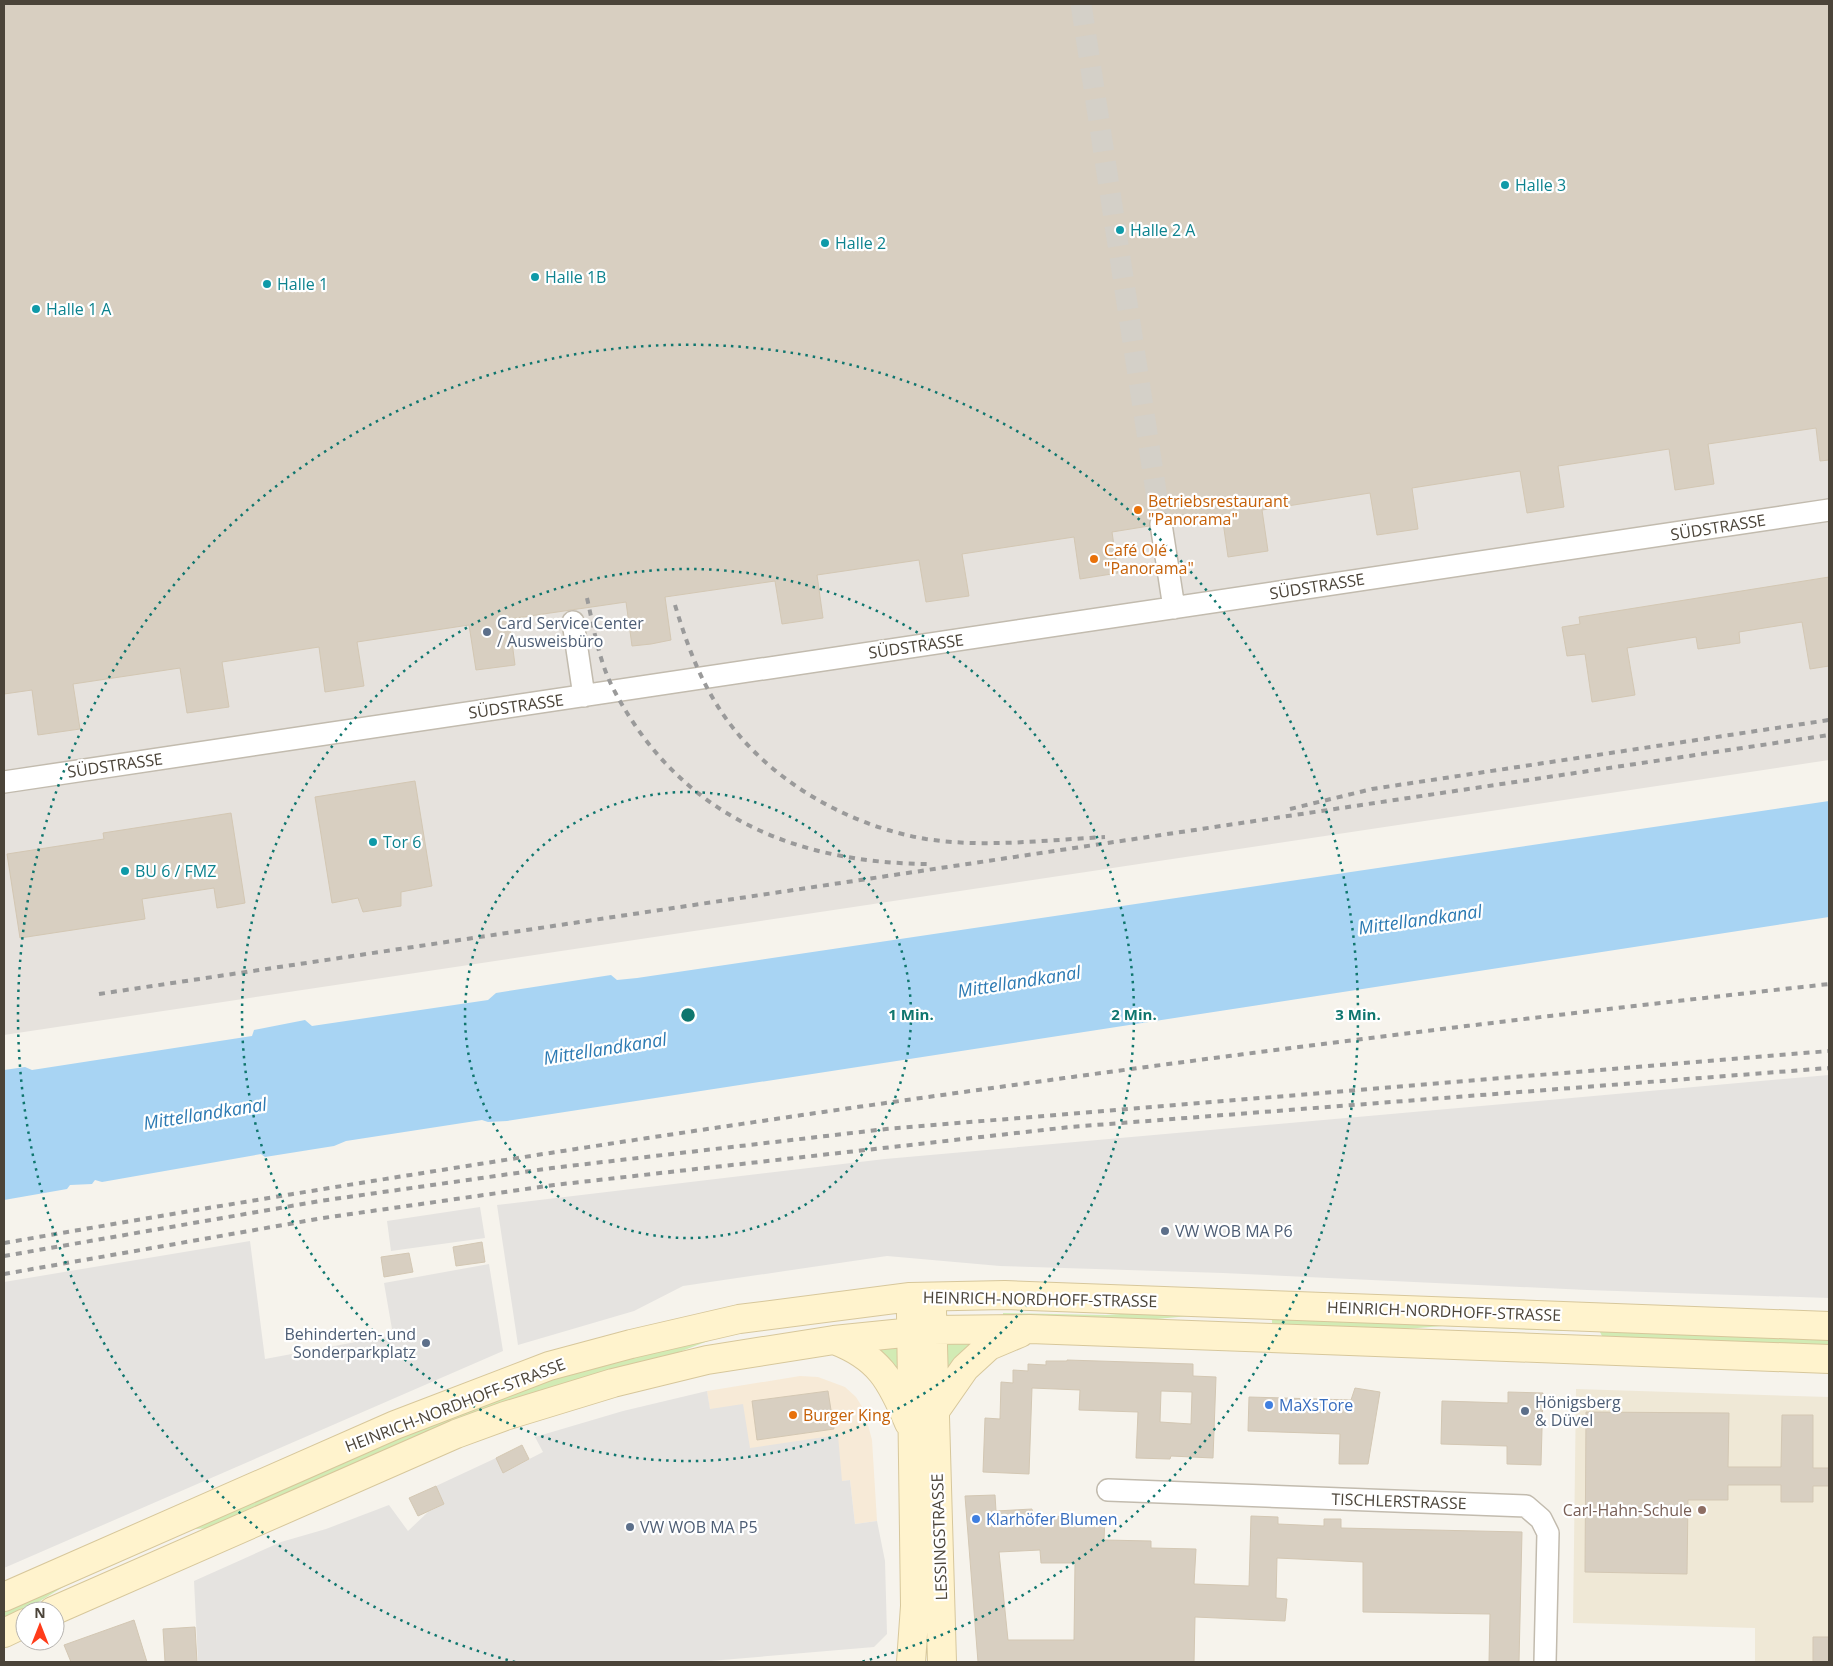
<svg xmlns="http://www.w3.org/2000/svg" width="1833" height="1666" viewBox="0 0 1833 1666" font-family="'Open Sans',sans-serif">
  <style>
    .commercial { fill: #f7ead7 }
    .industrial { fill: #e6e2dd }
    .education { fill: #efe8d6 }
    .green { fill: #d2ebb4 }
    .parking { fill: #e5e3e0 }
    .water { fill: #a8d4f3 }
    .building { fill: #d8cfc1; stroke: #d3c7b3; fill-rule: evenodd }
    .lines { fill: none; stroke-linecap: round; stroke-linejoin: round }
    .street-tunnel { stroke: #d4d0c8; stroke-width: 21; stroke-dasharray: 21 11; stroke-linecap: butt }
    .street-casing { stroke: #c2bbae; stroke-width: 24 }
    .secondary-casing { stroke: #d7c79b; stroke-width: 30 }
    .street { stroke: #fff; stroke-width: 21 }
    .secondary { stroke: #fff3cd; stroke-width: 28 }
    .rail { stroke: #9a9a9a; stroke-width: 4; stroke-dasharray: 6 6; stroke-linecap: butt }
    .ring { fill: none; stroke: #0f766e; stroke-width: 2.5; stroke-dasharray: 2.5 5 }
    .culture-dot { fill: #0f9aa8; stroke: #fff; stroke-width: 2 }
    .food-dot { fill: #e8710a; stroke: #fff; stroke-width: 2 }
    .service-dot { fill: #5c6f8a; stroke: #fff; stroke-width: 2 }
    .shop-dot { fill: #3f7fe0; stroke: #fff; stroke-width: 2 }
    .education-dot { fill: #8d6e63; stroke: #fff; stroke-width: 2 }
    .labels { text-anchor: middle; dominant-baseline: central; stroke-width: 4.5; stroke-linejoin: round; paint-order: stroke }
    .culture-label { font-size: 16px; fill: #0d838f; stroke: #fff; text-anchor: start }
    .food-label { font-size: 16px; fill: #c56008; stroke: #fff; text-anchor: start }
    .street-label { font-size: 16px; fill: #4b4439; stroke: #fff }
    .service-label { font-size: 16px; fill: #4e5e75; stroke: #fff; text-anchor: start }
    .shop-label { font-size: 16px; fill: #366cbe; stroke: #fff; text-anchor: start }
    .education-label { font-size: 16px; fill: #785e54; stroke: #fff; text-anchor: end }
    .water-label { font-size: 18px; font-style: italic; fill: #2c7ab3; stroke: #fff }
    .centre { fill: #0f766e; stroke: #fff; stroke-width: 2.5 }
    .ring-label { font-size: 15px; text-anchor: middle; font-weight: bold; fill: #0f766e; stroke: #fff; stroke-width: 4.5; stroke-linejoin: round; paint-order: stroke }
  </style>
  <rect width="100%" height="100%" fill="#f6f3ec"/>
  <path class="commercial" d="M800,1376L818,1377L845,1387L856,1397L864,1410L872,1440L877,1521L855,1524L850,1480L723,1497L707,1391Z"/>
  <path class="industrial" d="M4,4H1829V760L4,1035Z"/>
  <path class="education" d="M1576,1389L1829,1397V1662H1755V1628L1573,1623Z"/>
  <path class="green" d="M1176,1310L1227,1312V1318L1189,1316L1135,1321L1003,1318V1313L1106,1315Z
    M1288,1315L1562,1325V1331L1443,1326L1379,1331L1286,1327L1272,1323V1319Z
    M765,1329L716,1338L216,1528L194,1529L192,1525L500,1394L715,1334Z
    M1599,1330L1829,1337V1353L1622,1344L1602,1336Z
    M977,1338L946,1380L941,1341Z
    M903,1342L904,1382L869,1346Z
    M156,1541L158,1545L63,1587L4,1623V1608Z"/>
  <path class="parking" d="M1829,1075V1298L1587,1290L1223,1273L1000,1266L887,1256L683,1286L634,1311L518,1345L497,1205L885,1159Z
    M480,1207L485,1238L391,1251L387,1221Z
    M250,1241L265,1359L393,1335L384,1283L489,1264L503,1351L4,1568V1282Z
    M707,1391L710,1409L743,1404L750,1448L838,1435L842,1481L850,1480L855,1524L877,1521L885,1561L887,1634L874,1647L698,1662H198L194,1581L281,1542L326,1529L389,1505L408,1531L428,1512L444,1504L436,1486L496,1458L504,1472L543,1452L535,1437L623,1411Z"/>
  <path class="water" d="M1829,801V917L507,1121L488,1122L482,1120L346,1141L334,1146L265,1157L261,1154L102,1182L95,1180L92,1184L70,1185L67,1189L4,1200V1070L25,1067L32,1070L252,1036L254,1030L305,1020L312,1026L488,1000L496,993L611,975L617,980L637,978Z"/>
  <path class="building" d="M4,4H1829V460L1820,461L1816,428L1708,444L1714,484L1675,490L1669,449L1558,466L1564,507L1527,513L1520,471L1412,488L1418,529L1377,535L1370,493L1262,510L1268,551L1228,557L1222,515L1173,522L1170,516L1160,512L1153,515L1149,526L1112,532L1118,573L1080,579L1074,537L962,554L969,596L947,599L926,602L919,560L817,575L823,618L782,624L775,581L665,597L671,640L651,644L632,646L626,602L509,619L515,665L476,670L469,625L357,642L364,686L325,692L319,647L222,662L229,707L187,713L180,668L73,684L80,729L38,735L32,690L4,694Z
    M1829,577V666L1810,669L1802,622L1739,632L1740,643L1698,649L1696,637L1627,648L1635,695L1592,702L1585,654L1567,656L1562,627L1580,624L1579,617Z
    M415,781L432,886L401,892V906L363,912L358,898L332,903L315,797Z
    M231,813L245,903L217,908L214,888L142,899L145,919L20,938L7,854L104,839L103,833Z
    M482,1242L485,1262L456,1266L453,1247Z
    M409,1253L413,1272L384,1277L381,1257Z
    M1067,1360L1193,1364V1376L1216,1377L1213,1458L1171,1456L1170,1459L1136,1458L1138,1412L1079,1410L1080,1390L1032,1388L1029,1474L983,1472L985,1418L1000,1419L1001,1382L1013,1383V1370L1028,1371V1364L1046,1365V1361H1067ZM1161,1391L1192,1392L1191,1424L1160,1422Z
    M1355,1388L1380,1392L1368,1464H1339L1340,1434L1248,1431L1249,1397L1351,1400Z
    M828,1391L834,1429L757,1440L752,1401Z
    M1508,1392L1543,1393L1541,1465L1507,1464V1446L1441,1444L1442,1401L1508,1403Z
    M1586,1412L1729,1413L1728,1467H1781L1782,1415H1813V1468H1829V1486H1813V1502H1781V1485H1728V1500H1688L1687,1574L1585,1572Z
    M522,1445L529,1459L503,1473L496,1458Z
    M436,1486L444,1504L418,1516L409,1498Z
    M995,1495L996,1511L1032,1509L1033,1516L1105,1517L1104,1540L1151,1541V1548L1196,1549L1194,1584L1249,1586L1251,1516L1278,1517V1524L1324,1526V1519H1341V1528L1522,1532L1519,1662H1489L1490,1614L1363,1612V1562L1277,1558L1276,1598L1287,1599L1285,1621L1195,1617L1194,1662H978L965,1496ZM1040,1550L1041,1563H1075L1074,1640H1008L999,1552Z
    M134,1620L147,1662H71L64,1645Z
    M195,1627L197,1662H165L163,1629Z
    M1813,1637H1829V1662H1813Z"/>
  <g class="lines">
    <path class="street-tunnel" d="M1081,4L1161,524"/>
    <g class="street-casing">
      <path id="street" d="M1161,524L1174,608
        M573,622L584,696
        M4,782L1829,510
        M1108,1490L1526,1506L1541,1519L1548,1533L1545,1662"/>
    </g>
    <g class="secondary-casing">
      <path id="secondary" d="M932,1311L942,1662
        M911,1314L915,1606L911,1662
        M834,1340C879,1357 891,1380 909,1423
        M935,1411L965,1368L989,1346L1020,1333
        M4,1597L395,1425L549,1366L631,1344L739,1319L910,1297L1005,1295L1829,1326
        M53,1611L456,1434L505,1416L613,1383L707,1360L834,1340L933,1330L1030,1329L1829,1359
        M4,1633L25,1623"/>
    </g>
    <use href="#street" class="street"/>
    <use href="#secondary" class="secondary"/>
    <path class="rail" d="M587,598C594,629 599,663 615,692C681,816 796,864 932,864
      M675,605C685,638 696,670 714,700C757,774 843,825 926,839C984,848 1046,840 1105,837
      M1290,809L1372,789L1829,720
      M99,994L1829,735
      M4,1243C610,1137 1218,1051 1829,984
      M4,1256L320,1201L552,1168L886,1129L1829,1051
      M4,1274L323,1218L554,1185L919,1144L1070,1127L1829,1068"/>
  </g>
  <g class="ring">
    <circle cx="688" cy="1015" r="223"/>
    <circle cx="688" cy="1015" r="446"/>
    <path d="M515 1662A670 670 0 1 1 861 1662"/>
  </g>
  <g class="culture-dot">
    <circle cx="1505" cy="185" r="5"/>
    <circle cx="1120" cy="230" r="5"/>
    <circle cx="825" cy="243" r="5"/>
    <circle cx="535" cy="277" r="5"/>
    <circle cx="267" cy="284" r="5"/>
    <circle cx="36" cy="309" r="5"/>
    <circle cx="373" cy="842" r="5"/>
    <circle cx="125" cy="871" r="5"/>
  </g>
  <g class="food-dot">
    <circle cx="1138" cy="510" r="5"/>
    <circle cx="1094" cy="559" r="5"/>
    <circle cx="793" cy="1415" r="5"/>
  </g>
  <g class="service-dot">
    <circle cx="487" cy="632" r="5"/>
    <circle cx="1165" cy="1231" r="5"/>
    <circle cx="426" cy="1343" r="5"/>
    <circle cx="1525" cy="1411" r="5"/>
    <circle cx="630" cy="1527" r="5"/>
  </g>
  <g class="shop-dot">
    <circle cx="1269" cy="1405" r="5"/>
    <circle cx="976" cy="1519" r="5"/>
  </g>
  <circle class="education-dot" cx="1702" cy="1510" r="5"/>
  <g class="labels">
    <g class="culture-label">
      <text x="1515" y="185">Halle 3</text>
      <text x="1130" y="230">Halle 2 A</text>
      <text x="835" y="243">Halle 2</text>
      <text x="545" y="277">Halle 1B</text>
      <text x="277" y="284">Halle 1</text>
      <text x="46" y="309">Halle 1 A</text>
      <text x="383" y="842">Tor 6</text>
      <text x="135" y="871">BU 6 / FMZ</text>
    </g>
    <g class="food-label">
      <text x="1148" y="501">Betriebsrestaurant<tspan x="1148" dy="18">"Panorama"</tspan></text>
      <text x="1104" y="550">Café Olé<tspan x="1104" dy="18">"Panorama"</tspan></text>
      <text x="803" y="1415">Burger King</text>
    </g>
    <g class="street-label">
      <text transform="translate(1718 527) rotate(-9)">SÜDSTRASSE</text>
      <text transform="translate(1317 586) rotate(-9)">SÜDSTRASSE</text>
      <text transform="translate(916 646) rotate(-8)">SÜDSTRASSE</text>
      <text transform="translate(516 706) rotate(-8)">SÜDSTRASSE</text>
      <text transform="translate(115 765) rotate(-8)">SÜDSTRASSE</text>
      <text transform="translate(1040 1299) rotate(1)">HEINRICH-NORDHOFF-STRASSE</text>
      <text transform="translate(1444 1311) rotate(2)">HEINRICH-NORDHOFF-STRASSE</text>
      <text transform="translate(455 1405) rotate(-21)">HEINRICH-NORDHOFF-STRASSE</text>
      <text transform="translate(1399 1501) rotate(2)">TISCHLERSTRASSE</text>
      <text transform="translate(939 1537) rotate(-92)">LESSINGSTRASSE</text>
    </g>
    <g class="service-label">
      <text x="497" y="623">Card Service Center<tspan x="497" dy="18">/ Ausweisbüro</tspan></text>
      <text x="1175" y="1231">VW WOB MA P6</text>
      <text x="416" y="1334" text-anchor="end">Behinderten- und<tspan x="416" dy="18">Sonderparkplatz</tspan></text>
      <text x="1535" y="1402">Hönigsberg<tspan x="1535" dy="18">&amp; Düvel</tspan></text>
      <text x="640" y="1527">VW WOB MA P5</text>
    </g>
    <g class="shop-label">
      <text x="1279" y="1405">MaXsTore</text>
      <text x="986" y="1519">Klarhöfer Blumen</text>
    </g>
    <g class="education-label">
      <text x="1692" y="1510">Carl-Hahn-Schule</text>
    </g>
    <g class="water-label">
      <text transform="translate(1420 919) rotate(-8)">Mittellandkanal</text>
      <text transform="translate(1019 981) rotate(-9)">Mittellandkanal</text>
      <text transform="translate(605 1048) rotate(-9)">Mittellandkanal</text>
      <text transform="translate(205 1113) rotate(-9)">Mittellandkanal</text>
    </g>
  </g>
  <circle cx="688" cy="1015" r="8" class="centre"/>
  <g class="ring-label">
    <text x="911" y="1020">1 Min.</text>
    <text x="1134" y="1020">2 Min.</text>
    <text x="1358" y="1020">3 Min.</text>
  </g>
  <rect width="1833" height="1666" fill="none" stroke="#4b4439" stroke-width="10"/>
  <g transform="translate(40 1626)"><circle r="24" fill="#ffffff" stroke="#b7b4b0"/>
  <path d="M0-4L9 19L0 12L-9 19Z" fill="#ff3c1a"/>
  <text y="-8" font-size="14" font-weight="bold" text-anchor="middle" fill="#4b4439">N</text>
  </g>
</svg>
